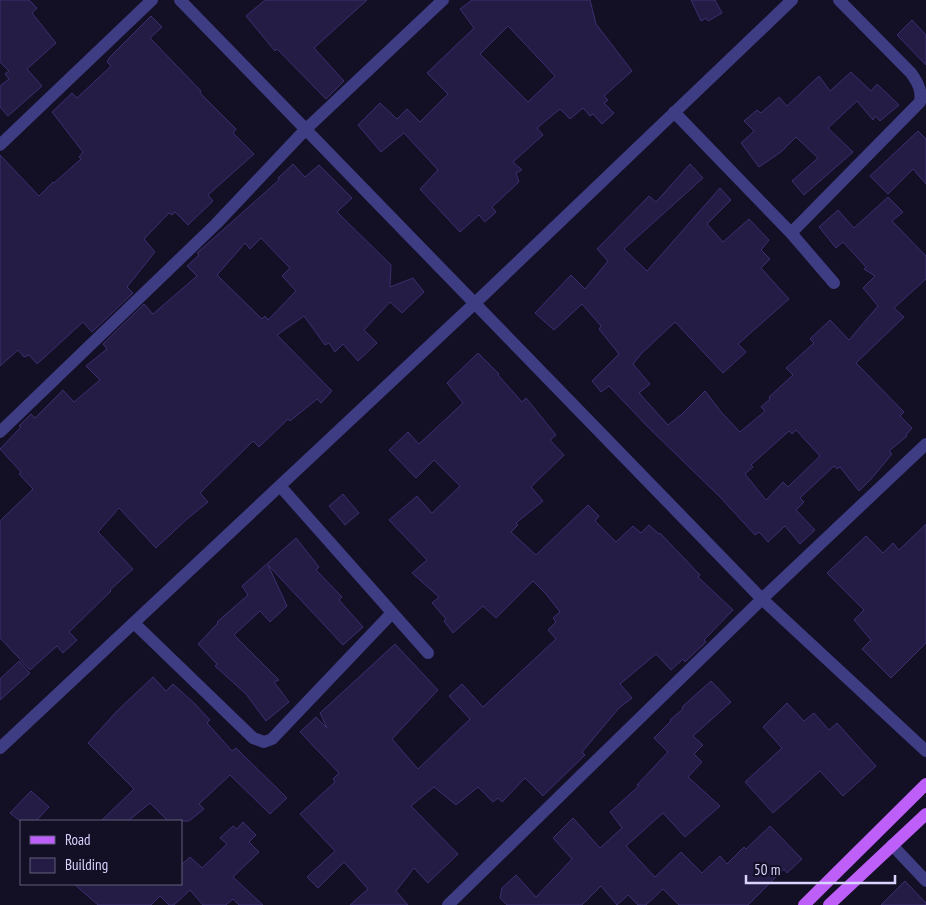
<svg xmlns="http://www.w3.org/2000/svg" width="926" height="905" viewBox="0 0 926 905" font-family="'PT Sans Narrow',sans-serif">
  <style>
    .building { fill: #241c45; stroke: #3c2f70; fill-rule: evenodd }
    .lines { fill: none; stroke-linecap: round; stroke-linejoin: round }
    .minor { stroke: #3e3c82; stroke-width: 12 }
    .major { stroke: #bf5ffa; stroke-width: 12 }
  </style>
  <rect width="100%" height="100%" fill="#130f25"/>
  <path class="building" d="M0,0H29L37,8L32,13L56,43L27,69L42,86L8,116L0,107V86L9,79L5,74L9,71L0,62Z
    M265,0H367L314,48L344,81L326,99L277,49L275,51L246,16Z
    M472,0H590L596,24L632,71L604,96L608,100L604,103L614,113L602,124L593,114L590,116L583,108L570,119L560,109L537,128L543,135L513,162L522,170L516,173L519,182L492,207L496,212L485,222L479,215L460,232L420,189L438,170L404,133L381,152L358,125L380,103L397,119L407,109L420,122L448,94L427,73L474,28L460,9ZM508,26L555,76L528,102L480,54Z
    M691,0H715L722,13L708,21L706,18L701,21Z
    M151,16L162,27L150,38L201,91L200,93L236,129L233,133L254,154L208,195L213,201L188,225L175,212L172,215L169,213L144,239L155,252L127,287L133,293L92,332L83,322L37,364L29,355L24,357L18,350L0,366V155L39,196L53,182L54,183L81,159L79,157L83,152L52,112L72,93L77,98L111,66L107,62L110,57Z
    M912,20L926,35V65L897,35Z
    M851,72L871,91L877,84L899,105L880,121L875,116L873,120L857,101L828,128L853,152L804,195L792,181L818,158L796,137L781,152L759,167L741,143L754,131L744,121L757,110L761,113L779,97L787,106L819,76L830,91Z
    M918,131L926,139V184L913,169L888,194L870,176Z
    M293,164L305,177L319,165L352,198L337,212L391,265L390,287L413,278L424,292L402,313L390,302L364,330L377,343L358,361L343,344L335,352L329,343L325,345L304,316L277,335L332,391L321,403L317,399L290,421L288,419L259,447L253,441L200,493L208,502L187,519L156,548L119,508L98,532L133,569L110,590L111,591L69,632L77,640L63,653L57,646L30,670L0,638V521L33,489L19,474L21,472L0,449L21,427L19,426L31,414L35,418L63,390L74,402L100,380L86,366L107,349L103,344L144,304L153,314L197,276L187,266L199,255L197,253L279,180L278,178ZM261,238L290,268L282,276L296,291L268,320L265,316L262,319L217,275L245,243L250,249Z
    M690,164L703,178L624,249L647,271L720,188L731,200L707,224L723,242L749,219L769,240L761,250L770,259L761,268L789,299L738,344L746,352L723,373L675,322L641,354L633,364L650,384L639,393L668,425L682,414L705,391L722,413L740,432L765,411L761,407L770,399L769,397L793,375L786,368L814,343L810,339L830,320L849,340L878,306L863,288L875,276L864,269L866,267L843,242L836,248L819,227L838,210L854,228L888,197L903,212L892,221L926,256V279L894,308L904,317L856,363L904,412L900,416L912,428L906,435L907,436L889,451L892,454L872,478L859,491L840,467L837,469L834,466L800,498L804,502L796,510L815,530L800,544L785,526L768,542L759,532L755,535L720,497L648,427L609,386L601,392L592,381L619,354L599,329L601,326L582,304L554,330L535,313L571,275L585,289L608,261L597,249L649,196L656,202ZM796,430L820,456L788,487L783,482L766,500L745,474L753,467L751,465L789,431L792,434Z
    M478,353L499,374L498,375L522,402L526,398L556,435L550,440L564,455L531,487L543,501L516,523L518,525L511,532L536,555L588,505L599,516L595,521L616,542L633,526L641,533L649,525L659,534L660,533L700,575L698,577L733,610L704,640L706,642L685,662L683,659L671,670L656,654L620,684L632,698L619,708L582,752L585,755L543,796L525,778L502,802L498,798L493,802L478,787L456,805L434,787L411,806L458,854L428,883L414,868L396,891L408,905H350L368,889L344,862L318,888L307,877L335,851L300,814L335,782L333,779L339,773L300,732L316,717L327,728L320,713L395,644L438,690L392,739L418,769L470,719L449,696L462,684L483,707L556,639L548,630L556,622L553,618L560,612L546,594L533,581L496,618L483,606L453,633L444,621L446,619L432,603L439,597L412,573L427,560L389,520L417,496L432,513L460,486L434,460L416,478L389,450L408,432L419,444L463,403L447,383Z
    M343,494L359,513L345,525L329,506Z
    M926,524V643L891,678L862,649L871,640L854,620L864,610L827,573L866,536L883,553L893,543L899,550Z
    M296,538L319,567L316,570L342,597L339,600L363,627L343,645L268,565L287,606L270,622L260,611L234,635L279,680L274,682L289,702L266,721L246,694L215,666L217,664L198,644L218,623L217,622L248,595L242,586Z
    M19,661L30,673L0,700V679Z
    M153,677L166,691L173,684L195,704L210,720L207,723L232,751L236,748L287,798L270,814L230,775L199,804L204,809L189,821H168L150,803L128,821H101L134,789L88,743L117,711Z
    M711,681L731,702L693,736L703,745L694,754L702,762L688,777L720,806L685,837L663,813L626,846L655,877L681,852L702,873L720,856L727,864L744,847L746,849L770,826L802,859L787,873L784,869L748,905H679L663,889L646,905H638L628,895L617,905L601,886L582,905H507L500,898L502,888L516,875L536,897L572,859L553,838L573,818L600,848L622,828L610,812L639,786L637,785L668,752L654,738L671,721L670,720L683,709L682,707Z
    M787,703L804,721L814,713L829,730L837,723L876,766L843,796L820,771L773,813L745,782L782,748L763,727Z
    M31,791L49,807L36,821H20L10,813Z
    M243,822L256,835L249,842L259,852L233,877L263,905H239L233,899L226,905H203L190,890L174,905H169L160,896L151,905H98L74,884H181V865L190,857L202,868L227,844L220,838L233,826L237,829Z
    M905,881L926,903V905H881Z"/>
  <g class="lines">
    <path class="minor" d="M180,0L762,599L926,751
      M674,112L791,233L834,283
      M0,145L152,0
      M791,233L920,102C922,90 918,83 911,73L839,0
      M0,432L216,224L305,130L443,0
      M280,486L428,653
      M134,623L253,738L264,742L272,739L392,613
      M0,748L474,304L792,0
      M892,845L926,881
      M448,905L762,599L926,444"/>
    <path class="major" d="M804,905L926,784
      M829,905L926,814"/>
  </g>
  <rect x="20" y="820" width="162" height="65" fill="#130f25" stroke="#625e7c"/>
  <rect x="30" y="836" width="25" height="8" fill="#bf5ffa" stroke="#625e7c"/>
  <text x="65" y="845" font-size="15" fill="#d9d4fe">Road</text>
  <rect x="30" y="858" width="25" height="15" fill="#241c45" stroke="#625e7c"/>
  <text x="65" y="870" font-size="15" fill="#d9d4fe">Building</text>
  <path d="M746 875v8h149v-8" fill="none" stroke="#d9d4fe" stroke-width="2.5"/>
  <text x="754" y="875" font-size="15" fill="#d9d4fe" stroke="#130f25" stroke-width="4" paint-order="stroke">50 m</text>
</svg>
